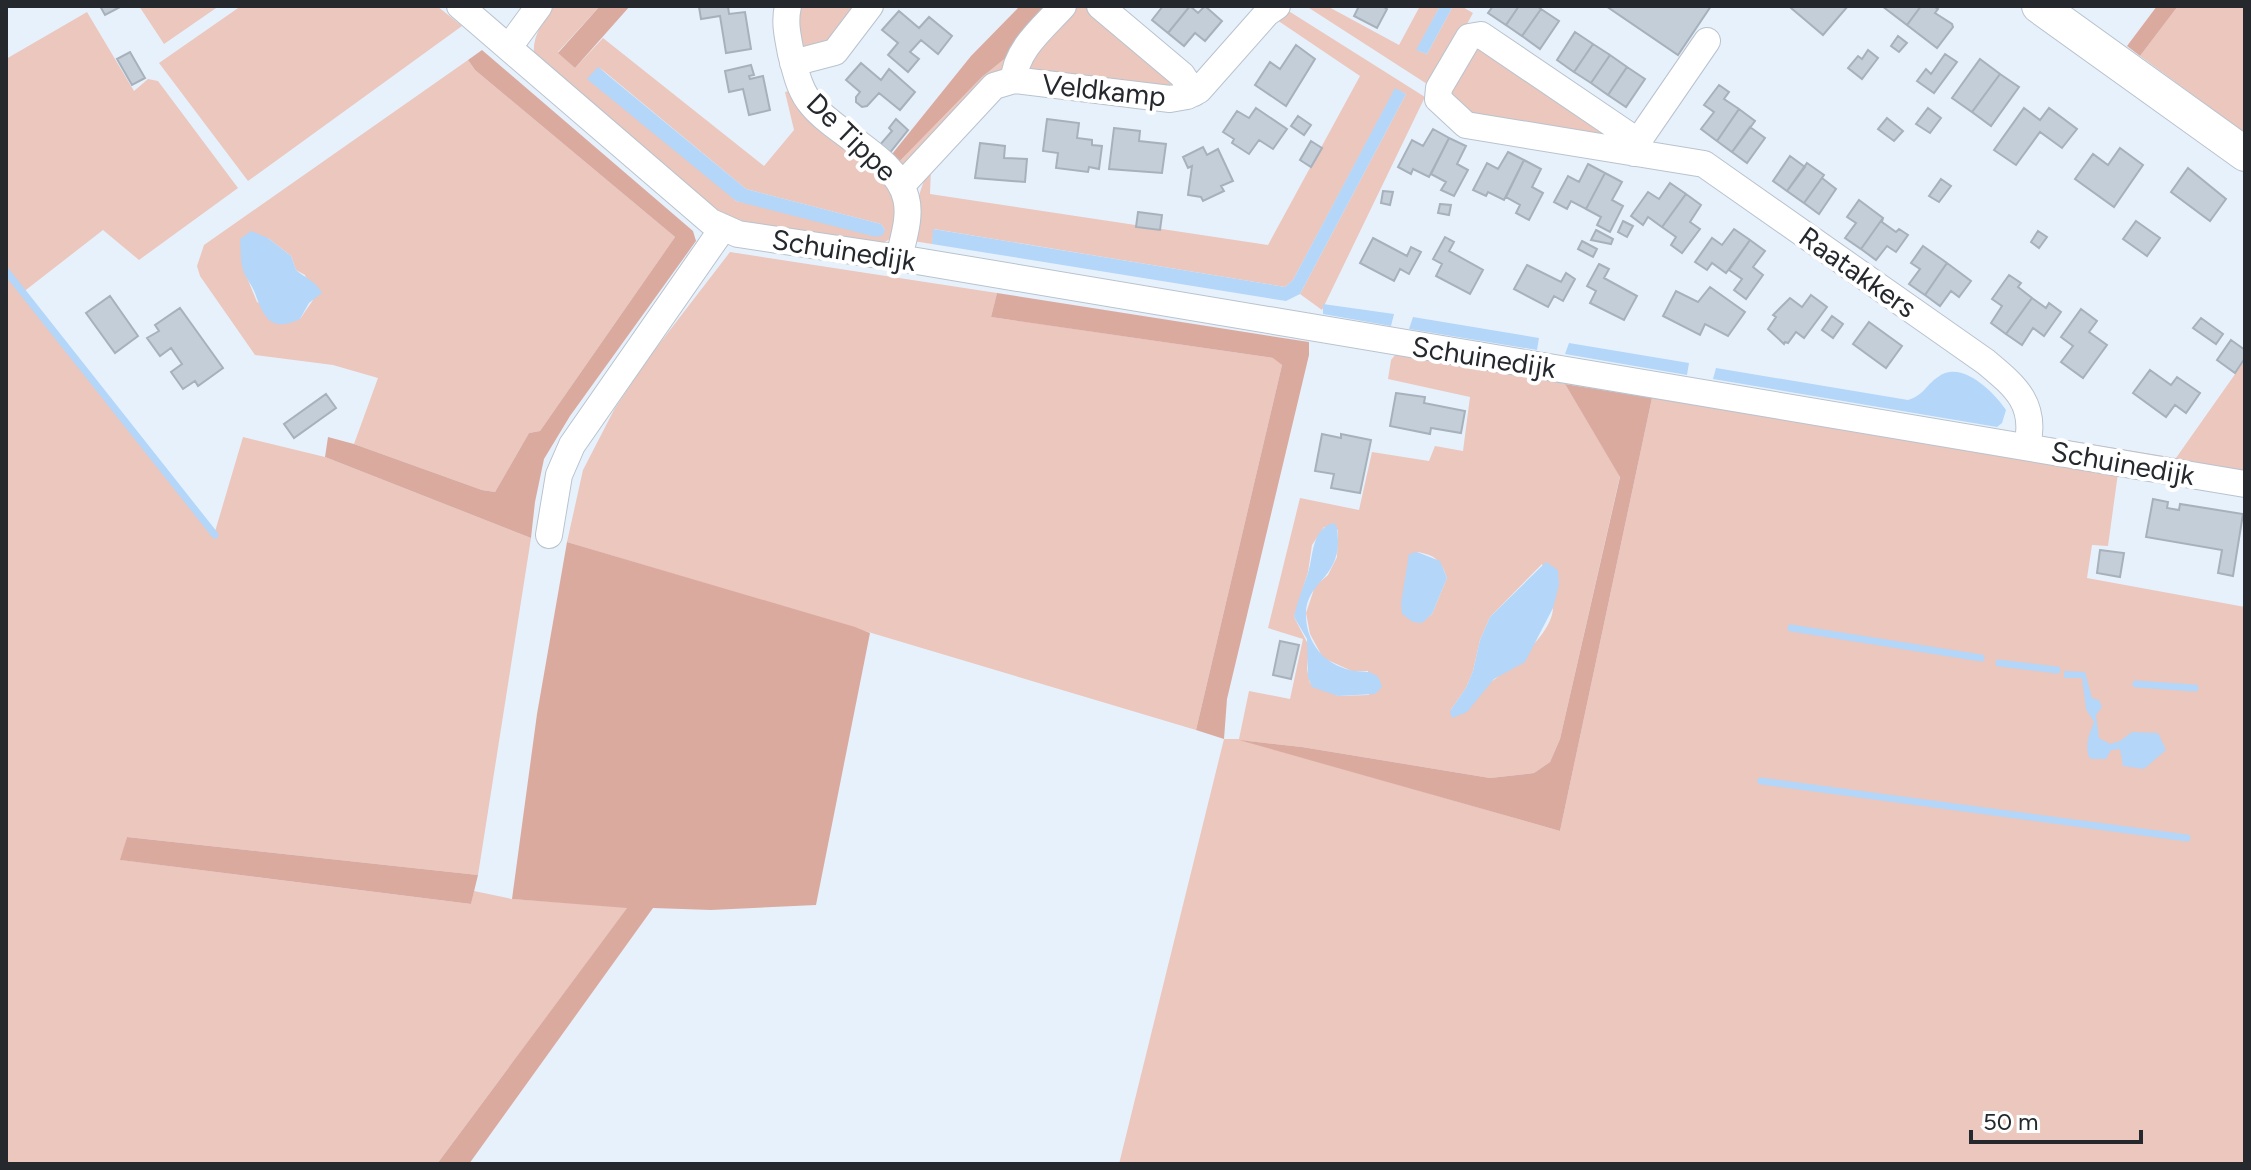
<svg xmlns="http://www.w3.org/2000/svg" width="2251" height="1170" viewBox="0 0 2251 1170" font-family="Figtree,sans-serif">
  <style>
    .green { fill: #ebc7be; fill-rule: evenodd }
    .forest { fill: #dbaa9f }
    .water { fill: #b4d6f9 }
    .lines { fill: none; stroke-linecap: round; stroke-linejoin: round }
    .stream { stroke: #b4d6f9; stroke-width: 7 }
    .building { fill: #c3ced8; stroke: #a7b1bb; stroke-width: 2 }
    .minor-casing { stroke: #b9c3cd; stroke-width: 28 }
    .tertiary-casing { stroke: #b9c3cd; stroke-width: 36 }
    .minor { stroke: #fff; stroke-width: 26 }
    .tertiary { stroke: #fff; stroke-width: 34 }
    .labels { text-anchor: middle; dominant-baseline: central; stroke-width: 8; stroke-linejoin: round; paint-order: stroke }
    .street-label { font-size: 28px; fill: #25292d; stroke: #fff }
  </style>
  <rect width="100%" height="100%" fill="#e7f1fc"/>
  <path class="green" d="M139,6H219L164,44Z
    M241,6H437L462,26L248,181L159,63Z
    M554,6H600L558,52L575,68L603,38L764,166L794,130L785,92L794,90L887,179L898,202L891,238L875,249L727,222L535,62C530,38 541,25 554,6ZM599,67L746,189L881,224L885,230L736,201Z
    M797,6H861L830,44L813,51L801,46Z
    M1072,6H1090L1173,82L1169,89L1029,73L1025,58Z
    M1306,6H1327L1399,45L1420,6H1440L1417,50L1427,54L1453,6H1461L1473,13L1436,81L1427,84Z
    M2178,6H2245V133L2140,56Z
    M1287,10L1425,97L1322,310L1300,294L1406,94L1395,89L1293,280L1285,287L934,229L932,244L913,241C916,215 916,191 931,168L930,194L1268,245L1360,76L1277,20Z
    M87,12L134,91L148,79L158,81L238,188L139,260L103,230L22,293L214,535L243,437L325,457L531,538L478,875L127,837L121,860L471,904L474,891L512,899L628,907L437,1164H6V59Z
    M1475,47L1488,49L1613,137L1458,112L1448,86Z
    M1017,49L1006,70L905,166L896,165L982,77Z
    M468,60L475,70L675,237L540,431L529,433L495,492L482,490L354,444L378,378L333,365L255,355L200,276L197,266L204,245ZM268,238L291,256L296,270L305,275L313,300L300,319L257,302L243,268V253Z
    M730,252L997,293L991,317L1274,358L1282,365L1196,730L567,542L583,470L615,408L650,356Z
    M1399,350L1565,384L1620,476L1560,739L1550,762L1534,773L1490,778L1302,747L1246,741L1560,831L1652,398L2118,473L2108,546L2092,545L2087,578L2245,607V1164H1119L1224,739H1239L1249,691L1290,699L1303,639L1268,628L1300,498L1359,510L1372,452L1429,461L1435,446L1463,451L1470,397L1388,379L1391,360ZM1324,527L1338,530L1337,557L1328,575L1315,586L1306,613L1310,634L1323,658L1352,671H1368L1369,695L1338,696L1310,683L1307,669L1309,646L1294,617L1308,572L1312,545ZM1417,552C1435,555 1441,560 1447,578L1432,614L1426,619ZM1542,564C1545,577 1552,592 1553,606C1555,642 1477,692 1450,711L1466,688L1473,671L1480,640L1490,617Z
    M2245,360V479L2043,444L2042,436L2176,458Z"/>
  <path class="forest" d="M600,6H630L575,68L558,53Z
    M1020,6H1056L1017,49L982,77L896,165L888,159L971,56Z
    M2157,6H2178L2140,56L2127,46Z
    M482,50L693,231L696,241L570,416L544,459L535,502L531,538L325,457L328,437L354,444L482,490L495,492L529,433L540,431L675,237L475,70L468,60Z
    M997,293L1309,342V355L1227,699L1224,739L1196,730L1282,365L1273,358L991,317Z
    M1565,384L1652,398L1560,831L1239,740L1302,747L1490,778L1534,773L1550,762L1560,739L1620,477Z
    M567,542L855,627L870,633L816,905L711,910L653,908L469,1164H437L627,908L512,899L537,714Z
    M127,837L478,875L471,904L120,860Z"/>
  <path class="water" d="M1440,6H1453L1427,54L1416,50Z
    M598,67L746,189L881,224L885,230L883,235L876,237L736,201L587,79Z
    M1395,88L1406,94L1300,294L1286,301L932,244L933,229L1285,287L1293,280Z
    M251,231L268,238L291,256L296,270C306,279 315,280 322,293L309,303L300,319C271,333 264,318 255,293C252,285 246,279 243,270C240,261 241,249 240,239Z
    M1323,304L1394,314L1391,326L1323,314Z
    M1413,317L1539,338L1537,350L1409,329Z
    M1569,343L1689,363L1687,375L1565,354Z
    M1716,368L1908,400C1924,395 1926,385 1938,377C1961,359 1994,392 2006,410L2002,423L1997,427L1713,379Z
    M1334,523C1339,529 1337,532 1338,540C1339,580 1304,582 1306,617C1307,644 1325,664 1350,670C1362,673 1370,669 1379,678L1382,687L1375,694L1338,696L1312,687L1308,677L1307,639L1294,617C1297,602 1303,588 1308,573C1314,554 1311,529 1334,523Z
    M1417,552L1440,561L1447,578L1432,614L1422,623L1413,622L1402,614L1401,603L1409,554Z
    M1546,562L1558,570L1559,585L1553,608L1525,662L1494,679L1467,712L1452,718L1450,711L1466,688L1473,671L1480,640L1490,617Z
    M2064,671L2085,672L2092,698L2099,700L2102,707L2096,715L2099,738L2110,744L2120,741L2132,732L2158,733L2166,750L2144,769L2123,766L2120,749L2111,750L2106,759H2090C2084,747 2089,734 2094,722L2086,709L2082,678H2064Z"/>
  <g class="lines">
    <path class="stream" d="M6,271L215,535
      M1791,628L1981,658
      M1999,663L2057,670
      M2136,684L2195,688
      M1761,781L2187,838"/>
  </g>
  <path class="building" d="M100,6H122L105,15Z
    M728,6L729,14L745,12L751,49L726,53L720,16L701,19L699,7Z
    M1163,6H1190L1168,33L1152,20Z
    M1190,6L1198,13L1205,6L1222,21L1205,41L1195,33L1184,46L1168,33Z
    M1359,6H1382L1387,9L1377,28L1354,16Z
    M1493,6H1519L1506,25L1488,13Z
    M1519,6H1537L1541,9L1522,36L1506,25Z
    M1606,6L1669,7L1711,6L1678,55Z
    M1792,6H1848L1823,35L1791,8Z
    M1882,6H1921L1907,25Z
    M1921,6H1933L1938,9L1935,13L1952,24L1953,27L1937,48L1907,25Z
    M1541,9L1559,21L1540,49L1522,36Z
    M899,11L919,28L929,17L952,36L938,54L921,40L910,52L919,59L908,72L888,55L898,43L882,30Z
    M1575,32L1593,44L1574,72L1557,60Z
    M1898,36L1907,43L1899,52L1891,46Z
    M1593,44L1610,55L1591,83L1574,72Z
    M1296,45L1315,59L1286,106L1255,85L1270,62L1280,69Z
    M1868,50L1878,58L1862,79L1848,68L1858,56L1862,59Z
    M130,52L145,78L132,85L117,59Z
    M1945,54L1957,62L1934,93L1917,81L1926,69L1931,74Z
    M1610,55L1627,67L1608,95L1591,83Z
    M1980,59L2000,74L1972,112L1952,98Z
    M861,63L881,80L889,69L915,92L900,110L879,93L867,106L862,107L856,102V97L860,92L846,80Z
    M751,65L754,75L749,76L750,79L763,76L770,110L749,115L743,89L729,92L725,71Z
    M1627,67L1645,79L1626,107L1608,95Z
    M2000,74L2019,87L1991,126L1972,112Z
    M1719,85L1729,92L1724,99L1739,109L1717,141L1701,129L1714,112L1704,105Z
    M1256,108L1287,129L1273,149L1259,140L1249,154L1232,143L1234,139L1223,132L1237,111L1249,118Z
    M1928,108L1941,118L1930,133L1916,124Z
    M2024,108L2040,120L2049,108L2077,129L2062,148L2040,132L2016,165L1994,150Z
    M1739,109L1755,121L1732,152L1717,141Z
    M1298,116L1311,125L1304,135L1291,126Z
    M1887,118L1903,131L1894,141L1878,129Z
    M896,119L908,130L888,155L878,147L892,131L889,128Z
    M1047,119L1079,123L1077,138L1092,140V145L1102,146L1099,169L1089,167L1088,172L1056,168L1058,153L1043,151Z
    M1750,127L1765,138L1747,163L1732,152Z
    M1114,128L1140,131L1139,141L1166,144L1162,173L1109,169Z
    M1433,129L1449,138L1429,177L1413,169L1411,174L1398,167L1412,140L1423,146Z
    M1449,138L1466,146L1457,164L1468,170L1454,196L1441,190L1446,182L1431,174Z
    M1311,141L1322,148L1311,167L1300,160Z
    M980,143L1005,146L1004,158L1027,159L1025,182L975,178Z
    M1203,147L1207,155L1218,149L1233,181L1221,186L1224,191L1203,201L1201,197L1188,195L1192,166L1188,168L1183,157Z
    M2120,148L2143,165L2114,207L2075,179L2093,154L2108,165Z
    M1508,152L1524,160L1504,200L1488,192L1486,196L1473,190L1487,163L1498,169Z
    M1790,156L1805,167L1787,191L1773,181Z
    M1524,160L1541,169L1532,187L1543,193L1529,220L1516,213L1520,205L1506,197Z
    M1807,163L1824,175L1804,203L1787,191Z
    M1588,164L1605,173L1586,209L1571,201L1567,209L1554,202L1568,176L1579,182Z
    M2188,168L2226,199L2210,221L2171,192Z
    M1605,173L1622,182L1612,200L1623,206L1610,232L1597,225L1601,217L1586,209Z
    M1822,178L1836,189L1819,214L1804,203Z
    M1941,179L1951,186L1939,202L1929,196Z
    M1670,183L1686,194L1662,227L1648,217L1643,225L1631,216L1648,192L1659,199Z
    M1383,191L1393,192L1390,205L1381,203Z
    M1686,194L1701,205L1690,222L1700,229L1682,253L1671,245L1676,237L1662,227Z
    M1859,200L1883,218L1861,249L1845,238L1856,223L1847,217Z
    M1440,204L1451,205L1449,215L1438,213Z
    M1138,212L1162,215L1160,230L1136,227Z
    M1883,218L1882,222L1896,232L1899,229L1908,235L1896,252L1887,246L1876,260L1861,249Z
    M1623,221L1633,226L1627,237L1618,232Z
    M2136,221L2160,238L2147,256L2123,239Z
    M1734,229L1750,240L1726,273L1712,263L1707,270L1695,262L1712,238L1722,245Z
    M1596,230L1613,239L1611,244L1591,240Z
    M2038,231L2047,237L2039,248L2031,242Z
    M1445,237L1454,242L1449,251L1483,270L1470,294L1436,276L1442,264L1433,259Z
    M1373,238L1407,256L1411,247L1421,252L1409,274L1400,269L1394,281L1360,263Z
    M1750,240L1765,251L1753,267L1763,275L1746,299L1734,290L1742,279L1729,270Z
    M1582,241L1597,249L1593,257L1578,249Z
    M1923,246L1947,263L1925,295L1909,284L1920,269L1911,263Z
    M1947,263L1971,281L1959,297L1951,291L1940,306L1925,295Z
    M1599,264L1609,269L1604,278L1637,296L1624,320L1590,303L1596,291L1587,286Z
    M1527,265L1561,282L1566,273L1575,279L1563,301L1554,296L1548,307L1514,289Z
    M2009,275L2021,283L2018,287L2032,298L2006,334L1991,323L2002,306L1992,299Z
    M1710,287L1745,312L1728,336L1705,324L1700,335L1663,316L1676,291L1698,302Z
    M1811,295L1827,307L1804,338L1796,332L1788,343L1785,342L1784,344L1768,329L1776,317L1773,315L1790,298L1802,307Z
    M110,296L138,336L115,353L86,313Z
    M2032,298L2046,308L2049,303L2061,312L2044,336L2033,328L2022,345L2006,334Z
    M180,308L223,368L198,386L195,381L183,389L171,372L182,364L171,348L160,356L147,338L159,331L155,325Z
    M2081,309L2097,321L2089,332L2107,345L2083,378L2061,362L2073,346L2061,337Z
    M1832,316L1843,324L1833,338L1822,330Z
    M2201,318L2223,334L2216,344L2193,328Z
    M1869,322L1902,346L1886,368L1853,344Z
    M2231,340L2245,350V358L2235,373L2217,360Z
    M2150,370L2171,385L2177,377L2200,393L2186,413L2175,405L2166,417L2133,393Z
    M1396,393L1425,397L1424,403L1465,411L1461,433L1431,428L1430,434L1390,426Z
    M326,394L336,408L294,438L284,424Z
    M1322,434L1341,438V434L1371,440L1360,493L1331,488L1334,474L1315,471Z
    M2153,499L2168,502L2167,508L2179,510L2180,504L2243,514L2233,576L2218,573L2222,550L2146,537Z
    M2100,550L2124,553L2120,577L2097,573Z
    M1280,641L1299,645L1291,679L1273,675Z"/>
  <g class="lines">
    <g class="minor-casing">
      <path id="minor" d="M460,6L711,222L738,234L899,258L2245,484
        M788,6C784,23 788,37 791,54C796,72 799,90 812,105C837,135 897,159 906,198C911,217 903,239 899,258
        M1100,6L1182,75L1194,93
        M509,47L539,6
        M793,63L835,52L870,6
        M1014,80C1015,50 1044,27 1063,6
        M1630,142L1641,137L1707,41
        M1634,153L1627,134L1481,35L1469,37L1439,88L1438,99L1466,125L1704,164L1986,362C2016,387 2037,404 2027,447
        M902,185L994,86L1014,80L1170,99L1187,96L1199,90L1267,13L1277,6
        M549,535L559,475L572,445L723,228"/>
    </g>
    <g class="tertiary-casing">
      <path id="tertiary" d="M2039,6L2245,154"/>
    </g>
    <use href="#minor" class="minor"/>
    <use href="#tertiary" class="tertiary"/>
  </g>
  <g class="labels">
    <g class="street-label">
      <text transform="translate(1104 90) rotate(6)">Veldkamp</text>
      <text transform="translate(852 137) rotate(44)">De Tippe</text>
      <text transform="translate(844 250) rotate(9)">Schuinedijk</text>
      <text transform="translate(1858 272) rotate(35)">Raatakkers</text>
      <text transform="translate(1484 357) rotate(9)">Schuinedijk</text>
      <text transform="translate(2123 463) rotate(10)">Schuinedijk</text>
    </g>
  </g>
  <rect width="2251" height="1170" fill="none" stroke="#25292d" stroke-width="16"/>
  <path d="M1971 1130v12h170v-12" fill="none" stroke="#25292d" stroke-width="4"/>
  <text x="1983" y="1130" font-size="24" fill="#25292d" stroke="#ffffff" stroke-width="6" paint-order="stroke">50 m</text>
</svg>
